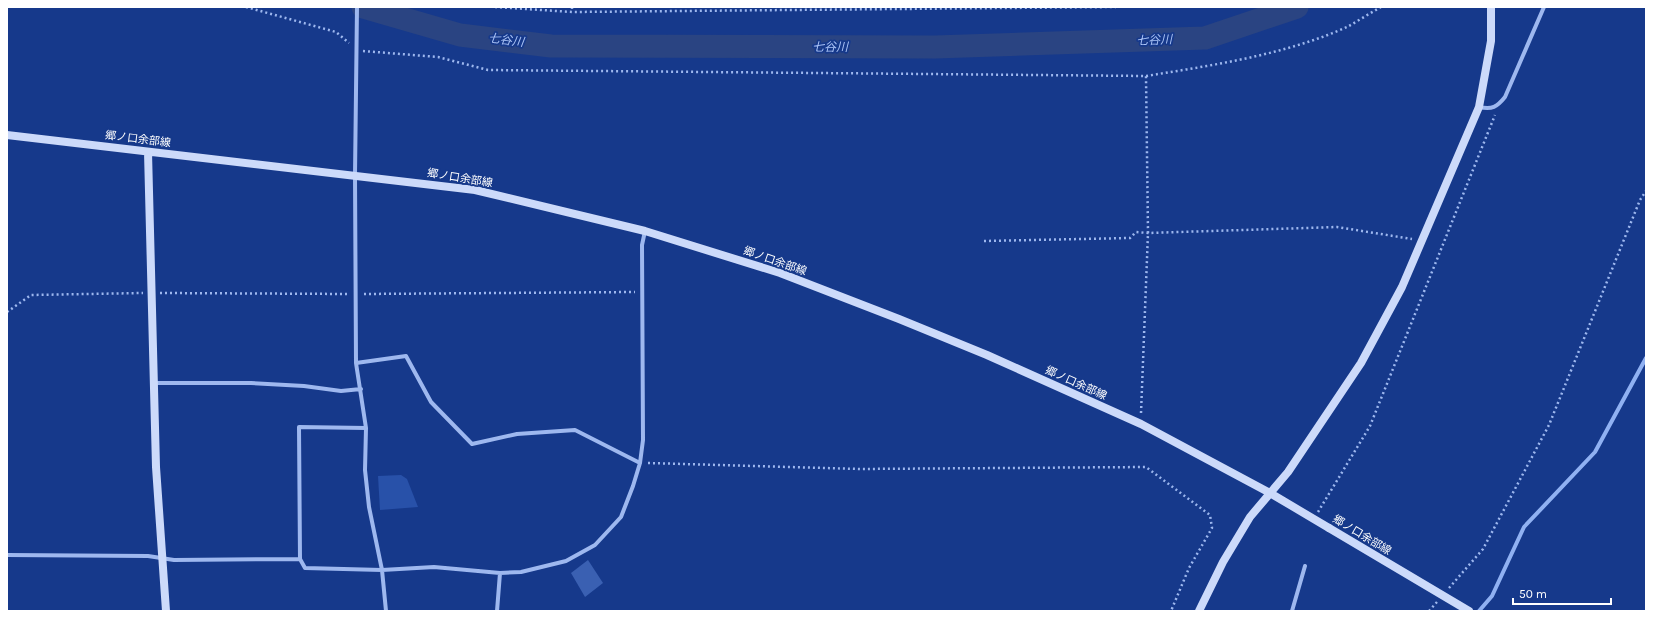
<svg xmlns="http://www.w3.org/2000/svg" width="1653" height="618" viewBox="0 0 1653 618" font-family="Karla,'Noto Sans JP',sans-serif">
  <style>
    .green { fill: #2851a9 }
    .lines { fill: none; stroke-linecap: round; stroke-linejoin: round }
    .stream { stroke: #90b1f2; stroke-width: 4 }
    .river { stroke: #2a4482; stroke-width: 23 }
    .building { fill: #3a60b2 }
    .path { stroke: #9eb8ef; stroke-width: 2.5; stroke-dasharray: 2 3; stroke-linecap: butt }
    .street { stroke: #9eb8ef; stroke-width: 4 }
    .secondary { stroke: #ccdafa; stroke-width: 8 }
    .secondary-bridge { stroke: #ccdafa; stroke-width: 8 }
    .labels { text-anchor: middle; dominant-baseline: central; stroke-width: 3.5; stroke-linejoin: round; paint-order: stroke }
    .street-label { font-size: 11px; fill: #fff; stroke: #16398b }
    .water-label { font-size: 12px; font-style: italic; fill: #aac3f6; stroke: #16398b }
  </style>
  <rect width="100%" height="100%" fill="#16398b"/>
  <path class="green" d="M401,475L407,479L418,507L380,510L378,476Z"/>
  <g class="lines">
    <path class="stream" d="M1479,611L1492,596L1524,527L1595,452L1646,358"/>
    <path class="river" d="M363,7L460,35L551,46L935,47L1205,38L1297,7"/>
  </g>
  <path class="building" d="M588,560L603,583L585,597L571,573Z"/>
  <g class="lines">
    <path class="path" d="M246,7L336,32L349,43
      M495,7L572,12L1116,7
      M572,7V12
      M363,51L438,57L488,70L1146,76C1214,65 1284,55 1347,27C1358,21 1370,13 1381,7
      M984,241L1130,238L1136,232L1148,233L1337,227L1412,239
      M160,293L349,294
      M364,294L635,292
      M7,312L31,295L143,293
      M1141,413L1148,233L1146,76
      M648,463L860,469L1146,467L1210,515L1212,528L1189,568L1171,611
      M1318,512L1370,426L1495,115
      M1449,588L1483,549L1549,425L1640,200L1646,191
      M1429,611L1437,602"/>
    <path class="street" d="M357,7L355,175L356,363L366,428L365,470L369,507L382,570L386,611
      M1479,107C1492,110 1497,107 1505,97L1544,7
      M356,363L406,356L431,402L472,444L517,434L575,430L640,463
      M154,383H251L304,386L341,391L361,389
      M7,555L148,556L174,560L300,559L305,568L382,570L434,567L500,573L521,572L566,561L595,545L621,517L633,486L640,463L643,440L642,245L645,231
      M300,559L299,427L366,428
      M497,611L500,573
      M1292,611L1305,566"/>
    <path class="secondary" d="M7,135L475,190L645,231L780,273L899,319L987,355L1141,424L1270,493L1329,528
      M148,152L156,467L166,611
      M1199,611L1223,562L1250,517L1288,472L1361,363L1402,287L1479,107L1491,41V7"/>
    <path class="secondary-bridge" d="M1329,528L1469,611"/>
  </g>
  <g class="labels">
    <g class="street-label">
      <text transform="translate(138 139) rotate(7)">郷ノ口余部線</text>
      <text transform="translate(460 178) rotate(9)">郷ノ口余部線</text>
      <text transform="translate(775 261) rotate(19)">郷ノ口余部線</text>
      <text transform="translate(1076 383) rotate(24)">郷ノ口余部線</text>
      <text transform="translate(1362 535) rotate(31)">郷ノ口余部線</text>
    </g>
    <g class="water-label">
      <text transform="translate(506 40) rotate(7)">七谷川</text>
      <text transform="translate(1154 40) rotate(-2)">七谷川</text>
      <text x="830" y="47">七谷川</text>
    </g>
  </g>
  <rect width="1653" height="618" fill="none" stroke="#ffffff" stroke-width="16"/>
  <path d="M1513 598v6h98v-6" fill="none" stroke="#ffffff" stroke-width="2"/>
  <text x="1519" y="598" font-size="12" fill="#ffffff" stroke="#16398b" stroke-width="3" paint-order="stroke">50 m</text>
</svg>
